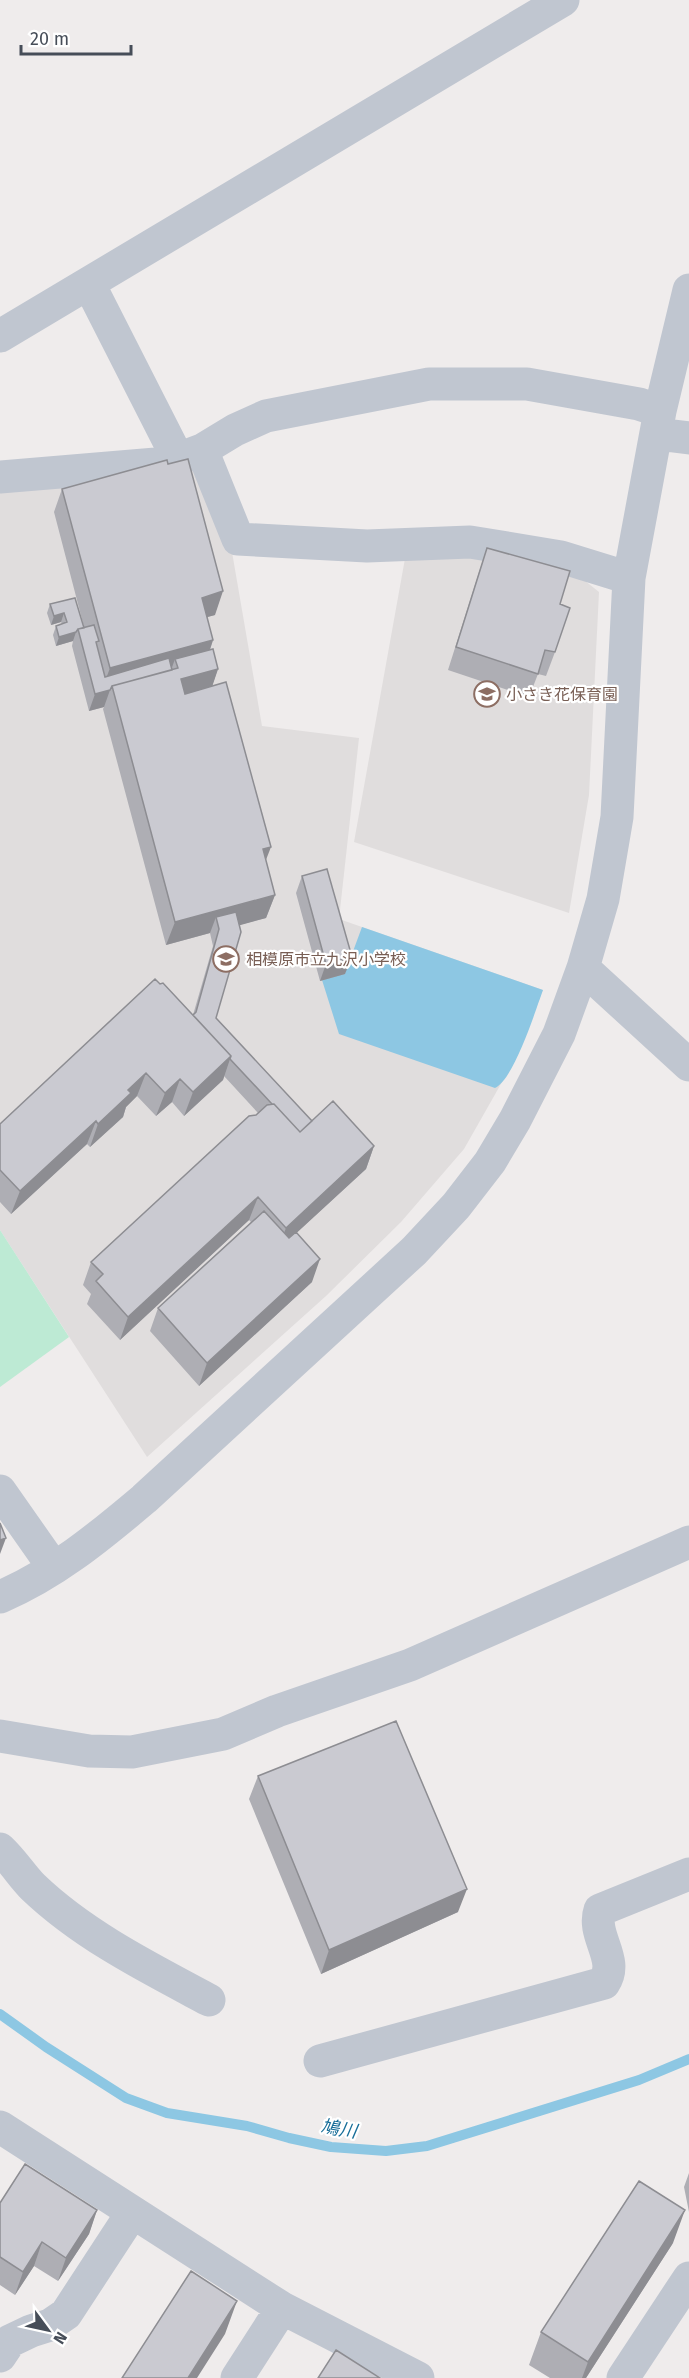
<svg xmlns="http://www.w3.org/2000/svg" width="689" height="2378" viewBox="0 0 689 2378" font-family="'Fira Sans','Noto Sans JP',sans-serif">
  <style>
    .education { fill: #e0dddd }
    .green { fill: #bdead4 }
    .water { fill: #8dc7e3 }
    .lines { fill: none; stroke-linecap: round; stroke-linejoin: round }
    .stream { stroke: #8dc7e3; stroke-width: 10 }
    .minor { stroke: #c0c6d0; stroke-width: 33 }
    .wall { fill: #aeaeb4 }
    .shaded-wall { fill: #8d8d92 }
    .building { fill: #cacad1; stroke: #8d8d92; stroke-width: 1.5 }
    .labels { text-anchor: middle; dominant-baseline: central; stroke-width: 4.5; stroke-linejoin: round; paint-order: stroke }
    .education-label { font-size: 16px; fill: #785e54; stroke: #fff; text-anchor: start }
    .water-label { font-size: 18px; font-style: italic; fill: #186e99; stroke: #fff }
  </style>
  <rect width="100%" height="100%" fill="#efecec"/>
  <path class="education" d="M195,462L232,552L262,726L359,738L339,919L543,990L518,1054L464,1149L401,1222L326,1296L147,1457L0,1230V486Z
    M465,552L574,572L599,592L589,795L569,913L354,842L406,553Z"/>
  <path class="green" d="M0,1230L69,1337L0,1387Z"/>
  <path class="water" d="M362,927L543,990C535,1012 514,1079 495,1088L339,1034L322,980L345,973Z"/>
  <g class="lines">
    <path class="stream" d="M0,2014L46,2047L126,2098L167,2113L247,2126L289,2138L331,2147L386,2151L427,2146L639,2080L689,2059"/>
    <path class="minor" d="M89,284L178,459
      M0,336L563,0
      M657,434L689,438
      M202,450L238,539L367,546L470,542L561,557L629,578
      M0,477L156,464L178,459L202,450L235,430L266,416L429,384H527L639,404L660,411
      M583,968L689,1065
      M0,1491L54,1568
      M0,1597C54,1574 99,1537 144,1499L414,1251L456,1206L490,1162L515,1120L559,1034L583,968L603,899L617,817L629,578L660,411L689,290
      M0,1736L89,1751L132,1752L223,1734L277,1711L410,1665L689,1542
      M0,1849C13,1861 22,1876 33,1887C83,1935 149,1968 209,2000
      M320,2061L604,1983C620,1959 591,1936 600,1910L689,1874
      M0,2127L282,2308L418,2378
      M0,2356L10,2341L31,2331L50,2325L66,2314L132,2213
      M237,2378L282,2308
      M623,2378L689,2278"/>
  </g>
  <path class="wall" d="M62,489L215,615L207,617L213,640L210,650L218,669L212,686L266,861L275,895L266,918L239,925L216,1018L312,1121L374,1146L366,1169L296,1233L312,1282L199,1386L150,1331L158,1308L251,1222L249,1220L120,1340L87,1304L91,1294L83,1285L91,1262L258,1113L224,1076L223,1080L184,1116L172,1102L156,1116L137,1096L126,1107L123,1117L90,1147L87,1144L11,1214L0,1202V1124L160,984L193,1015L213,946L210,933L166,945L103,709L104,707L89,711L72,646L73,641L56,646L53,635L56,626L62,624L61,622L51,625L47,613L50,604L84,627L54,512Z
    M487,548L555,652L546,676L538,674L529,697L448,670L479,572Z
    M302,876L345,974L320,981L296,893Z
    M258,1776L458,1912L321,1974L249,1799Z
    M689,2173V2212L684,2187Z
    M0,2203L97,2210L89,2234L58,2281L34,2266L15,2295L0,2285Z
    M673,2243L586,2378H550L529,2365L541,2332Z"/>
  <path class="shaded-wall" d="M223,591L215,615L193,621L202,598Z
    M64,613L61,622L51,625L54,616Z
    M76,632L73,641L56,646L59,637Z
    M213,640L205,664L178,668L175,659L170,673L112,686L101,692L110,668Z
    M218,669L210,693L172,703L181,679Z
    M110,690L104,707L89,711L95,694Z
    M271,847L262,870L263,849Z
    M275,895L266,918L219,931V929L216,917L210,933L166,945L175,922Z
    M352,957L345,974L320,981L326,964Z
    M231,1056L223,1080L184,1116L193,1092Z
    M146,1073L137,1096L126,1107L123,1117L90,1147L98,1124L128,1090Z
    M180,1079L172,1102L156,1116L165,1093Z
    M96,1121L87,1144L11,1214L20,1191Z
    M374,1146L366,1169L277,1251L286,1228Z
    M258,1197L249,1220L120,1340L128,1317Z
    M320,1259L312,1282L199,1386L207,1363Z
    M6,1538L0,1554V1540Z
    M467,1889L458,1912L321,1974L329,1950Z
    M97,2210L89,2234L58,2281L66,2258Z
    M685,2210L673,2243L586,2378H582L588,2362Z
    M42,2242L34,2266L15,2295L23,2272Z
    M237,2301L225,2334L197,2378H188Z"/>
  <path class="building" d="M188,459L223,591L202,598L213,640L110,668L62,489L167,460L168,464Z
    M487,548L570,571L560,604L570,608L555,652L545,650L538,674L456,647Z
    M75,598L84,628L78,629L76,632L59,637L56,626L67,622L64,613L54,616L50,604Z
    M94,625L99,641L96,642L105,677L169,658L172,670L112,686L110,690L95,694L78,629Z
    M213,649L218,669L181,679L185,694L226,682L271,847L263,849L275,895L175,922L112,686L178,668L175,659Z
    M327,869L352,957L326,964L302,876Z
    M236,912L241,932L216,1018L312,1121L300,1132L274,1104H272L230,1059L231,1056L193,1015L196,1012L219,929L216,917Z
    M155,979L160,984L163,983L231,1056L193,1092L180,1079L165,1093L146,1073L128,1090L131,1093L98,1124L96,1121L20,1191L0,1170V1124Z
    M333,1101L374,1146L286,1228L258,1197L128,1317L96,1281L103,1274L91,1262L249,1116L256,1115L267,1105L274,1104L300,1132Z
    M264,1211L289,1238L296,1232L320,1259L207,1363L158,1308Z
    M0,1523L6,1538L0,1540Z
    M396,1721L467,1889L329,1950L258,1776Z
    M25,2164L97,2210L66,2258L42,2242L23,2272L0,2257V2203Z
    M639,2181L685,2210L588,2362L541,2332Z
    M191,2271L237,2301L188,2378H122Z
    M336,2350L380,2378H318Z"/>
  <defs>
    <g id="school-ring" transform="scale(1.35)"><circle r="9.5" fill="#fff" stroke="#8d6e63" stroke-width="1.5"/><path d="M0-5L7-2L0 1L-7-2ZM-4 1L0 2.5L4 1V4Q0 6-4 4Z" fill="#8d6e63"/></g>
  </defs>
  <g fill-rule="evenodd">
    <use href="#school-ring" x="487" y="694"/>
    <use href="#school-ring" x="226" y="959"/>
  </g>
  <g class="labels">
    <g class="education-label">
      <text x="506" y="694">小さき花保育園</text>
      <text x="246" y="959">相模原市立九沢小学校</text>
    </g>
    <g class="water-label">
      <text transform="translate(339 2129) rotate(9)">鳩川</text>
    </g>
  </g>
  <g transform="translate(48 2330) rotate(123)" stroke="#ffffff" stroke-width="4.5" paint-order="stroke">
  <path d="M0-4.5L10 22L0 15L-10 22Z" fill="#464d58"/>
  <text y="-9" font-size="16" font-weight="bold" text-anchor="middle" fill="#464d58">N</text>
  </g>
  <path d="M21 45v9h110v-9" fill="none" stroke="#464d58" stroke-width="3"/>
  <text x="30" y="45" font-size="18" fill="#464d58" stroke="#ffffff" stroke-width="4.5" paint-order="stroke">20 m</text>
</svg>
